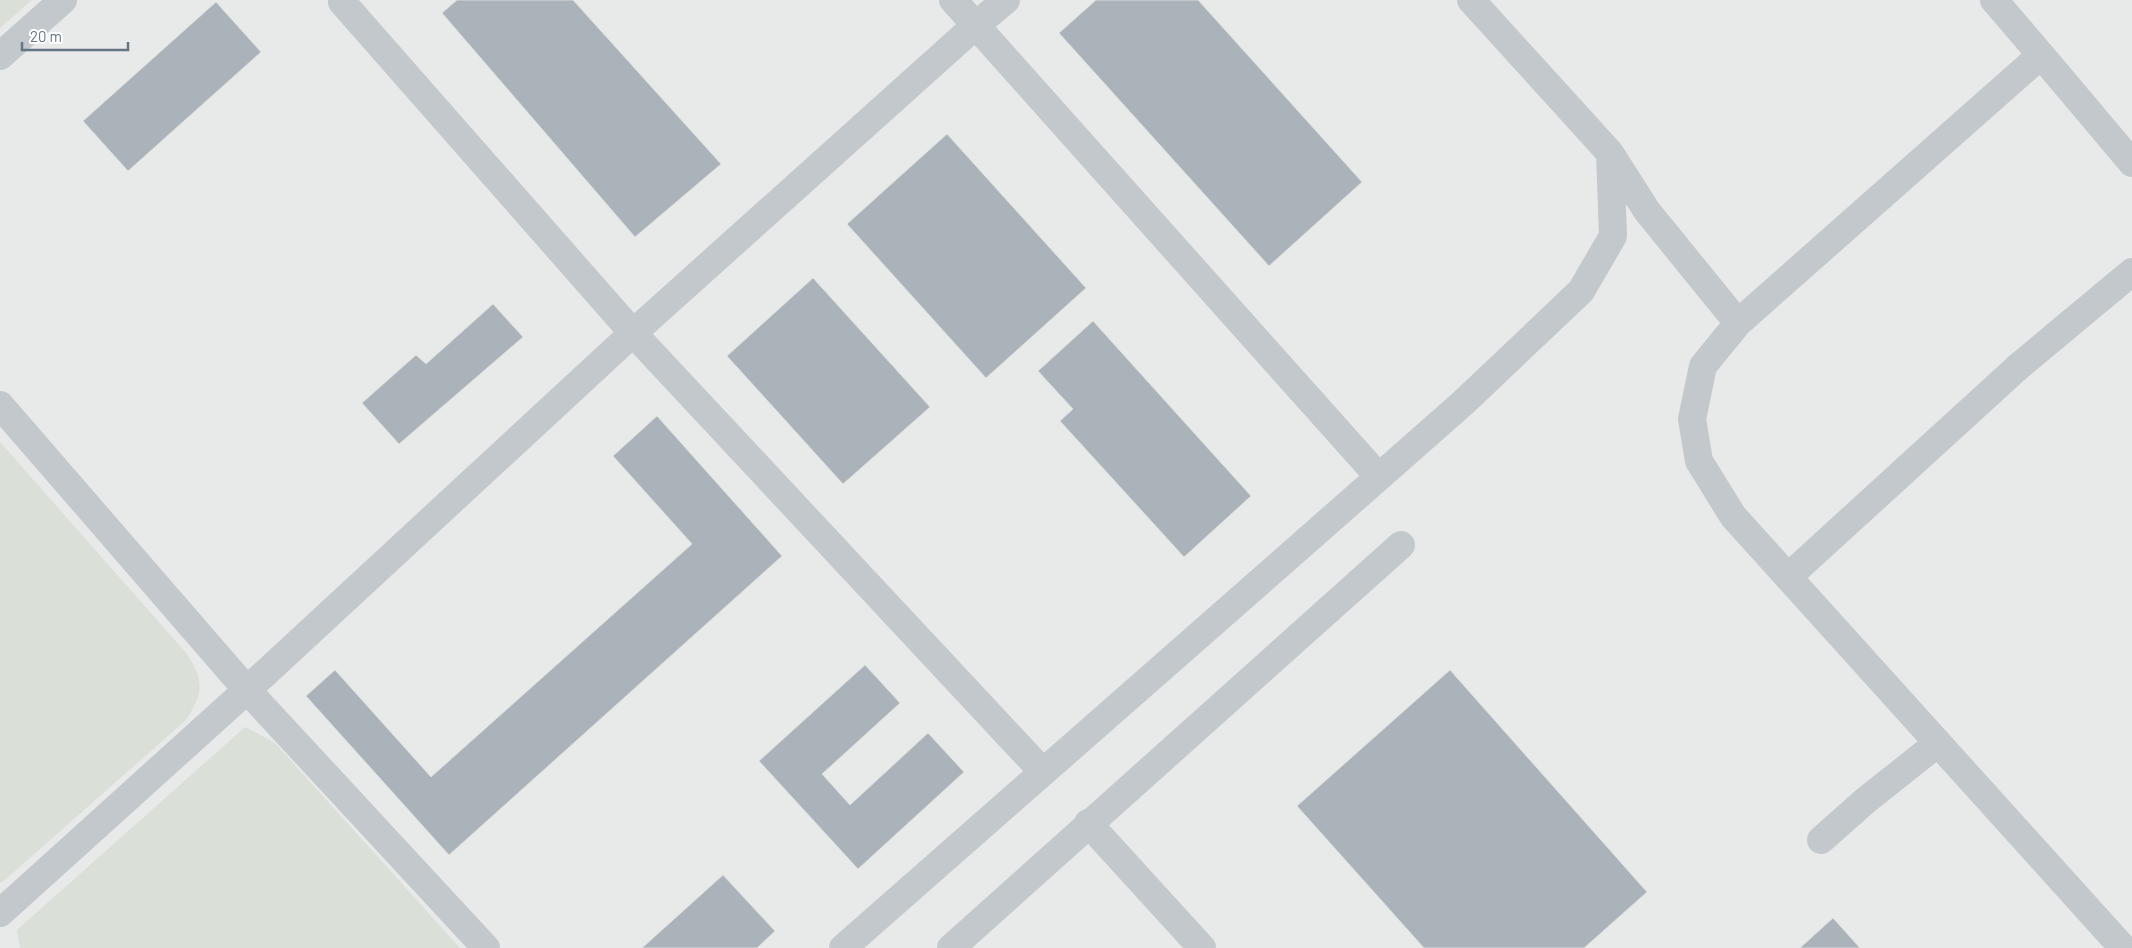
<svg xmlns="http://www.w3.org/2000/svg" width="2132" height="948" viewBox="0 0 2132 948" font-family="Barlow,sans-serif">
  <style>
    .built { fill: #e8e9e9 }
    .green { fill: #dadfd7 }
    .building { fill: #aab3b9; stroke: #dcdcda }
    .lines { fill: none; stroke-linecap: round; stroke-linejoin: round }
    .minor { stroke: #c3c8cc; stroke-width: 28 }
  </style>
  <rect width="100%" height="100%" fill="#fafaf8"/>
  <path class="built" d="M0,0H2132V948H0Z"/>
  <path class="green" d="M0,0H32L0,28Z
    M0,442L187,654C204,682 204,692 186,720L6,879L0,883Z
    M245,727L275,743L460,948H20L17,930Z"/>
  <path class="building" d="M457,0H573L721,164L635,237L442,13Z
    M1096,0H1198L1362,182L1269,266L1059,33Z
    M216,2L261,52L128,171L83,121Z
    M947,134L1086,288L986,378L847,224Z
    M813,278L930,407L843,484L727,356Z
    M493,304L523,337L399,444L362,403L416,355L426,364Z
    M1093,321L1251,496L1184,557L1060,421L1073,409L1038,371Z
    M657,416L782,556L449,855L306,696L335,670L431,777L692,544L613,456Z
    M865,665L900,703L822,774L850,805L928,733L964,772L858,869L759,761Z
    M1450,670L1647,892L1584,948H1424L1297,806Z
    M723,875L775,931L757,948H642Z
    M1833,918L1860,948H1800Z"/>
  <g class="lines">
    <path class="minor" d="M1471,0L1610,153L1647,211L1738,323
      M1994,0L2041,55L1738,323L1703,366L1692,419L1699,461L1733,516L2123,948
      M342,2L633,333L1043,772
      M2041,55L2132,163
      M0,56L63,0
      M0,405L247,690L486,948
      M1379,477L1464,402L1581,291L1613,236L1610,153
      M1788,577L2018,367L2132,272
      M1088,823L1202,948
      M1821,840L1865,801L1938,743
      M0,913L247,690L633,333L975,26L1006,0
      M843,948L1379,477L953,0
      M951,948L1401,545"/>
  </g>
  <path d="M22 42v8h106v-8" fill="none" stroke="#657683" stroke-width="2.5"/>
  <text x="30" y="42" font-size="15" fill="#657683" stroke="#ffffff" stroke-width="4" paint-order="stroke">20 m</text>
</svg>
